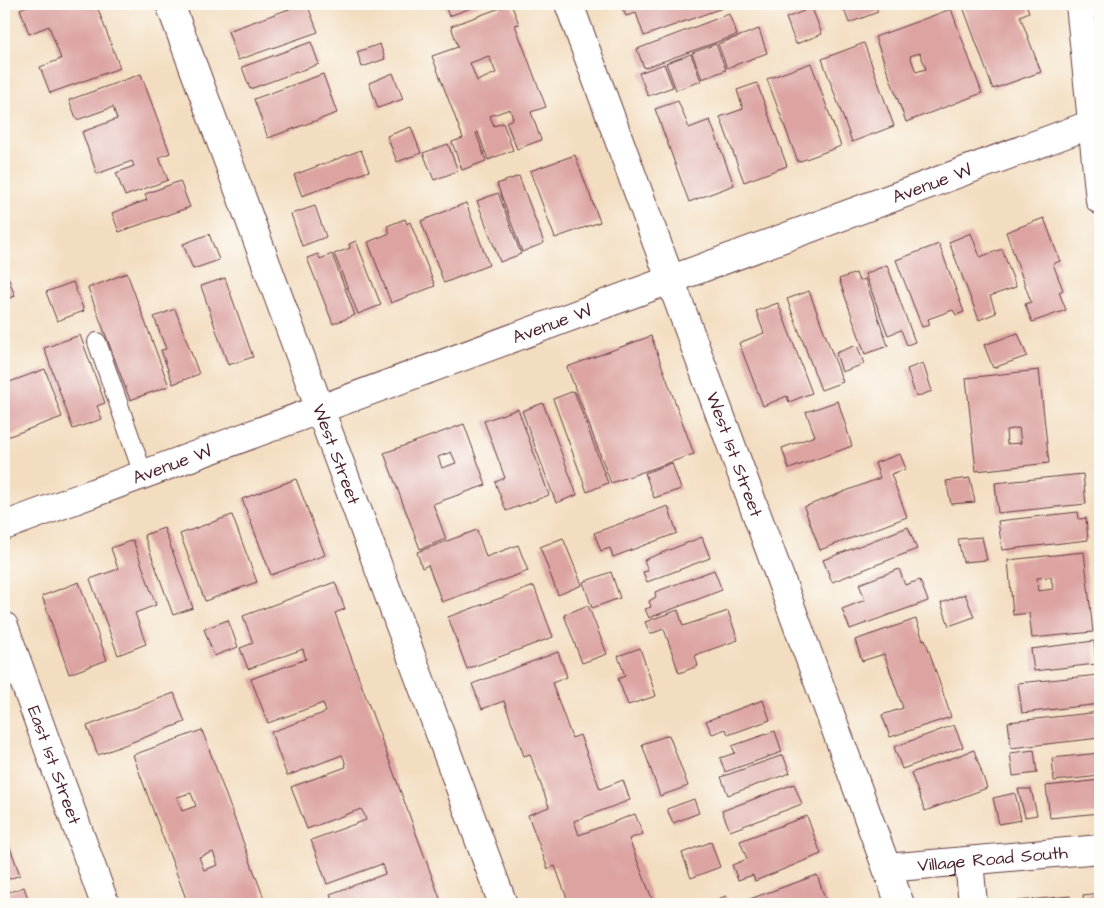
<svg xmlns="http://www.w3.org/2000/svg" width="1104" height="908" viewBox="0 0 1104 908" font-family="'Architects Daughter',sans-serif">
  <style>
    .building { fill: #dca3a1; fill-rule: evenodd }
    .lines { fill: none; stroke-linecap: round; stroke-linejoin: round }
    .lane-casing { stroke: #633c41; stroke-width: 20 }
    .street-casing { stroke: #633c41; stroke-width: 30 }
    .lane { stroke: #fff; stroke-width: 18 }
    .street { stroke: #fff; stroke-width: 28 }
    .labels { text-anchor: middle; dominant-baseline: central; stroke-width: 4; stroke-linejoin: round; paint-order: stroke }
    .street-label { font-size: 18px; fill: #4a1f2b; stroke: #fdfcf7 }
  </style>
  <rect width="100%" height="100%" fill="#fdfcf7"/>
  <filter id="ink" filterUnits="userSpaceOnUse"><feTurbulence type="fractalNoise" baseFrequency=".02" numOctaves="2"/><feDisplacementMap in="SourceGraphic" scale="10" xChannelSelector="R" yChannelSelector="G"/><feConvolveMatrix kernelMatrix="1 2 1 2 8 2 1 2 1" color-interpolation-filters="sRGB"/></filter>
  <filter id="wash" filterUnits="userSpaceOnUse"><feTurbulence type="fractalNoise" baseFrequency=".0096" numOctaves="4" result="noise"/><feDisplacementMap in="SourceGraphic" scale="20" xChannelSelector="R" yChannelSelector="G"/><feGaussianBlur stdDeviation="1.12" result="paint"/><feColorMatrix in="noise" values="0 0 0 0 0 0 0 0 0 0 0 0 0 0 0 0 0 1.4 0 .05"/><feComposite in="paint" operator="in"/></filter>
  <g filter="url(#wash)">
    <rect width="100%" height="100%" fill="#f3ddc0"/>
    <g id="blocks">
      <path class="building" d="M33,4H96L120,68L50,93L40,67L61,59L49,26L29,34L20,9Z
        M303,4H307L318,32L238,60L228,31Z
        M444,4H482L449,16Z
        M511,4L519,24L515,25L546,107L531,112L541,140L517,149L506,122L513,119L510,109L490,116L494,126L503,123L513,150L488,160L478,132L476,133L486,161L462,170L452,142L463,138L432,56L458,47L451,26ZM489,56L496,73L477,81L470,63Z
        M621,4H724L725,7L644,36L636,13L626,16Z
        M801,4H823L812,8L822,34L796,44L786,18L804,11Z
        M842,4H874L878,12L849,23Z
        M962,4H1026L1029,12L1020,16L1041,72L993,89Z
        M951,9L982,93L906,122L875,37ZM920,53L926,69L916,72L910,56Z
        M729,14L737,35L644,68L637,49Z
        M759,29L767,53L727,68L718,44Z
        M311,42L319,64L250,89L242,67Z
        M864,43L894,126L852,142L822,59Z
        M380,44L385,59L362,67L357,52Z
        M716,44L726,70L702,79L692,53Z
        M691,54L701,81L676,90L666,63Z
        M811,63L841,146L798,162L767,79Z
        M664,64L673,87L648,96L639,73Z
        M393,73L403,99L378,108L369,83Z
        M141,74L170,153L159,157L168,180L125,196L116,173L134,166L132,161L97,174L82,132L117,119L113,107L77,120L69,100Z
        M323,74L337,113L268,138L254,99Z
        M757,83L787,166L744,182L720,117L743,109L737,90Z
        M678,101L689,128L710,120L734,185L689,202L655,109Z
        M411,127L421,153L397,162L387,136Z
        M448,144L458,171L434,180L423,153Z
        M361,150L369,171L302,196L294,175Z
        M575,155L600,222L555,238L530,171Z
        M519,176L544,243L522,252L497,184Z
        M180,181L190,207L119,232L112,213L147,200L145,194Z
        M498,193L521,254L500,262L477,201Z
        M466,203L489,265L444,283L421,221Z
        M315,206L326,237L302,246L291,214Z
        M1044,218L1060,261L1053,264L1063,290L1059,292L1066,310L1032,322L1025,304L1031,302L1006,232Z
        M405,219L407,224L410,222L435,286L391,303L368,242L390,233L387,226Z
        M971,233L980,257L1002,249L1016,287L990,296L996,313L979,320L949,242Z
        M209,234L219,260L193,269L183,244Z
        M356,241L381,305L358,314L334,254L350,248L349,244Z
        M939,244L964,312L956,315L953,310L928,319L930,325L922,327L896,260Z
        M318,254L320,259L332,254L355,315L333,324L307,258Z
        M887,265L915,342L907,345L901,330L888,335L865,274Z
        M4,266L15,296L4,300Z
        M127,273L169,386L130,400L88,288Z
        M856,273L859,281L865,279L888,346L865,354L839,279Z
        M225,278L253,357L228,365L201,286Z
        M73,282L84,311L57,321L46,292Z
        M809,291L843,382L821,390L787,299Z
        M778,303L812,393L789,402L787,396L763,406L739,343L764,333L756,311Z
        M175,309L199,374L173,384L161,350L166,349L154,317Z
        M1018,333L1027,356L993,368L984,345Z
        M80,335L105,403L97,406L102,419L73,429L44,348Z
        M651,336L694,454L611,483L567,367Z
        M857,345L864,364L842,372L836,353Z
        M923,363L932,391L916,397L907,369Z
        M45,369L62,417L4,438V384Z
        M1039,370L1049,463L976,471L966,378ZM1019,428L1021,443L1007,444L1006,430Z
        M574,391L608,483L587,492L553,399Z
        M838,401L852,446L789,469L782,448L815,436L806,412Z
        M543,403L577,495L556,503L522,411Z
        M518,409L549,495L506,511L495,482L505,478L484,421Z
        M464,424L486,485L433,504L446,539L420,549L384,453ZM451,452L456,463L442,468L438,457Z
        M900,454L906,469L891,474L907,517L820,550L804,507L880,478L875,463Z
        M672,463L681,489L654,498L645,473Z
        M1083,474L1086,504L998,513L995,483Z
        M970,478L975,502L951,504L946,481Z
        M296,479L325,555L271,575L242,499Z
        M668,506L677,533L613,557L610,548L601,551L594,533Z
        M1078,512L1079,519L1086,518L1088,540L1002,550L998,521Z
        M232,515L257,582L205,601L180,534Z
        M908,527L917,549L832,582L823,560Z
        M164,528L193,608L173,615L144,535Z
        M477,530L486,557L518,545L528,571L442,602L428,565L422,568L417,552Z
        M702,537L710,558L647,582L643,572L648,571L644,560Z
        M982,537L987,560L963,562L958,539Z
        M563,538L582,585L558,595L540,547Z
        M133,540L156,605L135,613L146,644L118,655L90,579L118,569L111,548Z
        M1084,552L1093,632L1032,638L1029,613L1013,615L1008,560ZM1051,577L1053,589L1038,591L1037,578Z
        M899,569L905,585L920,580L928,601L850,629L842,609L865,600L859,584Z
        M714,570L722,590L649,618L645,609L651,607L649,601L656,597L655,592Z
        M611,572L620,598L592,608L583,582Z
        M79,582L107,660L69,674L42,596Z
        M335,582L345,609L335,613L442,904H334L330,894L385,874L382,864L327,884L311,840L366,820L364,814L361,809L307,829L291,787L346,767L344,759L342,755L287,776L271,732L326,712L323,703L268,723L251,679L306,659L304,653L303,649L248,669L240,648L253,643L243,616Z
        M534,586L553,637L467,669L448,617Z
        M965,594L974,617L949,626L941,603Z
        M588,605L607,654L582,663L564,615Z
        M678,610L683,626L728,611L738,640L695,655L698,666L679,673L664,629L650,634L645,622Z
        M916,619L923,640L925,639L951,717L890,737L882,715L903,708L884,654L862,661L855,640Z
        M228,620L238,647L214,656L204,629Z
        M1094,641L1096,664L1034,671L1031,649Z
        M640,648L656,696L628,705L618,679L625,676L618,656Z
        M558,652L567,677L552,683L572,738L580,735L600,789L623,780L630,800L574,821L579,835L635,814L643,834L629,839L654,904H569L555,866L548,869L528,815L549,807L530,754L524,756L504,701L482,709L472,684Z
        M1099,675L1100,704L1022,713L1018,683Z
        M174,693L185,722L98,755L87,726Z
        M763,700L770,720L728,735L726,729L712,734L706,721Z
        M1100,712V738L1011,748L1008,722Z
        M954,725L963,747L902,769L894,747Z
        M202,730L245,847L266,904H188L154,813L133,755ZM191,793L196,806L182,811L177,797ZM213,852L218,865L204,870L199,857Z
        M775,731L782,752L725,772L720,758L735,753L732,746Z
        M669,735L688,786L660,796L642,744Z
        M974,750L987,788L925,811L911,773Z
        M1034,750L1037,773L1013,776L1010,753Z
        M1100,753V776L1054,781L1052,758Z
        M783,755L790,773L728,795L721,777Z
        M1100,780V813L1050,818L1046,786Z
        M794,784L802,804L730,831L722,811Z
        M1018,789H1031L1037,815L1025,817Z
        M1015,793L1021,820L999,824L993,798Z
        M694,799L699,813L673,823L667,809Z
        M807,816L821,854L755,881L753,875L738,880L732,865L747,859L740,841Z
        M5,834L20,875L4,881V835Z
        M711,842L720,867L691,878L682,853Z
        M817,875L827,904H749L747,900Z
        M24,887L30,904H4V894Z
        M1100,893V904H1084L1083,895Z
        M726,896L729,904H705Z
        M1070,896L1071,904H1017V901Z"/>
    </g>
  </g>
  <g filter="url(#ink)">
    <use href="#blocks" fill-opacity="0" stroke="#633c41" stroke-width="1"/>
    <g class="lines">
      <g class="lane-casing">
        <path id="lane" d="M97,342L143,474"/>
      </g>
      <g class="street-casing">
        <g id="street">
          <path id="s1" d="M170,4L503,904"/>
          <path id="s2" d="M569,4L900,904"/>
          <path d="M1080,4L1100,200"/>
          <path id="s3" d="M4,526L1100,121"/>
          <path id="s4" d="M4,626L105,904"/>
          <path d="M969,861L973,904"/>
          <path id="s5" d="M887,868L1100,849"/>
        </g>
      </g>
      <use href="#lane" class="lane"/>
      <use href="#street" class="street"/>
    </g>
  </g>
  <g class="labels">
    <g class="street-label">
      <text stroke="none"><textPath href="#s3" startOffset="989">Avenue W</textPath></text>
      <text stroke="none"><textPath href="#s3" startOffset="584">Avenue W</textPath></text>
      <text stroke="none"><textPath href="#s1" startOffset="480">West Street</textPath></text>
      <text stroke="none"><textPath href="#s2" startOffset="480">West 1st Street</textPath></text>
      <text stroke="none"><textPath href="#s3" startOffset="179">Avenue W</textPath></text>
      <text stroke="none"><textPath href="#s4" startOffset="148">East 1st Street</textPath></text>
      <text stroke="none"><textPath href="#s5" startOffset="106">Village Road South</textPath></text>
    </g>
  </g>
  <rect width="1104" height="908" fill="none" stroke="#fdfcf7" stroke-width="20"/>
</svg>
